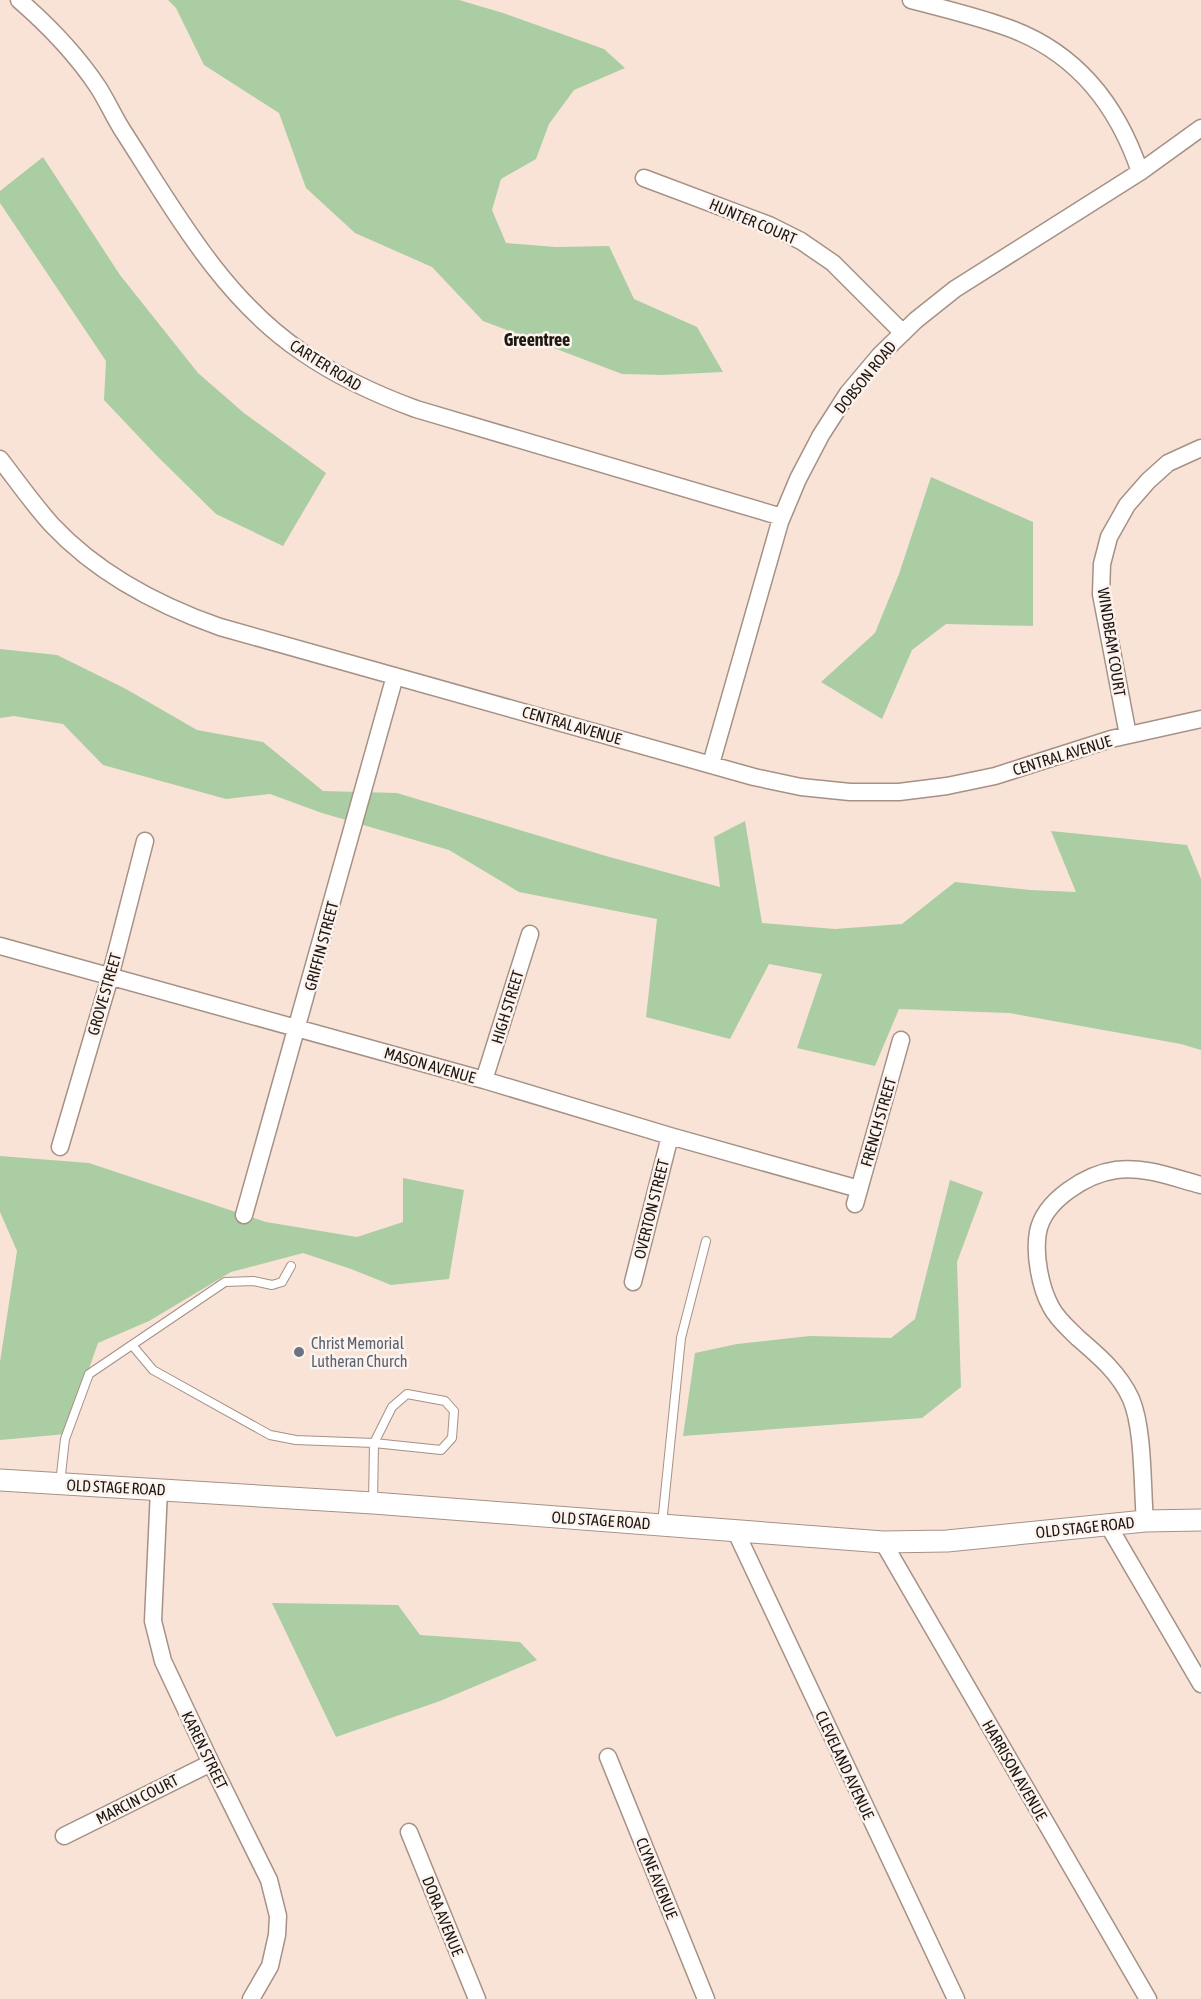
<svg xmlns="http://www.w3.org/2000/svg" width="1201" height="1999" viewBox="0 0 1201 1999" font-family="'Asap Condensed',sans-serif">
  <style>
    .green { fill: #aacda4 }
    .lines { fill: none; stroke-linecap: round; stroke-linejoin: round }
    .service-casing { stroke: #a59185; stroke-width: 10 }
    .minor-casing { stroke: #a59185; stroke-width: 19 }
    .tertiary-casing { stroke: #a59185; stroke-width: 23 }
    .service { stroke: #fff; stroke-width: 8 }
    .minor { stroke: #fff; stroke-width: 16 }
    .tertiary { stroke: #fff; stroke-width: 21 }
    .worship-dot { fill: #6b7280; stroke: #fcf3ee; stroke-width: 2 }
    .labels { text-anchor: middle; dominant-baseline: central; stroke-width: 5; stroke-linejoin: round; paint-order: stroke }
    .street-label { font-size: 16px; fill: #1e1712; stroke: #fcf3ee }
    .worship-label { font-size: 16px; fill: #5b616d; stroke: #fcf3ee; text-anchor: start }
    .neighbourhood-label { font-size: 18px; font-weight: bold; fill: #1e1712; stroke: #fcf3ee }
  </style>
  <rect width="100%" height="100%" fill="#f9e3d7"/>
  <path class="green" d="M168,0H459L503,13L604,49L625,68L574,90L549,124L536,159L501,179L492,210L506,243L556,247L609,246L634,299L697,327L723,372L663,375L622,374L483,321L432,267L355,233L306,188L279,113L204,65L176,8Z
    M43,157L120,275L198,373L244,413L326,473L283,546L216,514L157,456L104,400L106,361L0,203V191Z
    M931,477L1033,522V626L946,624L912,650L882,719L821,682L875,633L899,574Z
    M0,649L57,655L126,689L197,730L263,742L323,791L397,793L606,856L720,887L714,837L745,821L762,923L835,929L902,924L955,882L1030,890L1076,892L1051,831L1187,845L1201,879V1050L1181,1044L1009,1013L899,1009L875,1066L797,1048L822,974L769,964L730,1039L646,1017L657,919L519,892L449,850L322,813L270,794L226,799L103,765L63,724L14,716L0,718Z
    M0,1156L89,1163L266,1222L357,1237L403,1222V1178L464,1190L449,1279L391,1285L351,1269L303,1253L231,1272L149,1321L98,1343L66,1434L0,1440V1362L17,1251L0,1212Z
    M950,1180L983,1192L957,1262L961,1387L922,1418L683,1436L695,1353L737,1344L810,1336L891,1338L915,1319Z
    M272,1603L398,1605L420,1635L520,1642L537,1660L440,1701L336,1737Z"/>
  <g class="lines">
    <g class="service-casing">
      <path id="service" d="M132,1345L153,1370L270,1435L296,1440L374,1443L441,1450L452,1438L454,1411L445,1401L407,1394L392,1407L374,1443L373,1503
        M60,1483L65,1439L89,1374L225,1282L253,1281L272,1285L282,1282L291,1266
        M662,1524L681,1338L706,1241"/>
    </g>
    <g class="minor-casing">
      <path id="minor" d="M19,0C49,26 76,54 98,87C107,101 114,117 123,131C174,210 222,298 302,352C338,377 375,394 416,409L782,517
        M911,0C941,8 971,15 1000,25C1072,48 1116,101 1140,172
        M644,178L769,225L801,241L833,263L903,333
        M0,459C17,481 33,504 52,525C98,574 157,605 220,627L754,777L801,787L850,792H899L947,786L995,776L1111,739L1201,719
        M1128,735L1101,594L1102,564L1109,537L1127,505L1148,481L1168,463L1201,448
        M711,764L780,522L798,479L821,435L848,393L880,355L916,320L955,289L1140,172L1201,128
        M0,946L484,1080L670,1136L859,1189
        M484,1080L530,934
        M60,1147L110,977L145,841
        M855,1204L901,1040
        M244,1215L395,676
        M633,1282L670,1136
        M159,1490L153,1621L163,1661L211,1763L269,1880L278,1916L277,1935L270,1966L251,1999
        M1145,1521C1142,1488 1144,1429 1131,1399C1120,1374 1099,1356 1078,1338C1069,1329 1057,1319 1051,1307C1040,1287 1034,1254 1038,1232C1044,1200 1087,1174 1116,1170C1145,1166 1174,1178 1201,1185
        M1108,1525L1201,1684
        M735,1530L956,1999
        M883,1542L1148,1999
        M608,1757L706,1999
        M409,1832L477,1999
        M64,1836L211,1763"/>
    </g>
    <g class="tertiary-casing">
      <path id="tertiary" d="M0,1480L373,1503L883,1542L947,1541L1145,1521L1201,1520"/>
    </g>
    <use href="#service" class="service"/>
    <use href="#minor" class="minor"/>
    <use href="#tertiary" class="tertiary"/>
  </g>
  <circle class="worship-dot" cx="299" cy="1352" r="6"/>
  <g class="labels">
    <g class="street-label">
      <text transform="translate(753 221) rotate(23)">HUNTER COURT</text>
      <text transform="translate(326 365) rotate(32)">CARTER ROAD</text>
      <text transform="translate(865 377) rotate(-51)">DOBSON ROAD</text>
      <text transform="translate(1112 642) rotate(81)">WINDBEAM COURT</text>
      <text transform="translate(572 725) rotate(16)">CENTRAL AVENUE</text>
      <text transform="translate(1062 755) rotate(-17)">CENTRAL AVENUE</text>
      <text transform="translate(321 946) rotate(-75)">GRIFFIN STREET</text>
      <text transform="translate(104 994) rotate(-74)">GROVE STREET</text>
      <text transform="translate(507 1007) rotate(-73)">HIGH STREET</text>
      <text transform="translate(430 1065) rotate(16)">MASON AVENUE</text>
      <text transform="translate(878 1122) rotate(-74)">FRENCH STREET</text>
      <text transform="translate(651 1209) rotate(-76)">OVERTON STREET</text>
      <text transform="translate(116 1487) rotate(3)">OLD STAGE ROAD</text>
      <text transform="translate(601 1520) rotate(4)">OLD STAGE ROAD</text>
      <text transform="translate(1085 1527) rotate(-6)">OLD STAGE ROAD</text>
      <text transform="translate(205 1750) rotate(64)">KAREN STREET</text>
      <text transform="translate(845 1765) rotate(65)">CLEVELAND AVENUE</text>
      <text transform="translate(1015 1770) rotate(60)">HARRISON AVENUE</text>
      <text transform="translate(137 1799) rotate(-27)">MARCIN COURT</text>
      <text transform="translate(657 1878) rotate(68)">CLYNE AVENUE</text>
      <text transform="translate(443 1916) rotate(68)">DORA AVENUE</text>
    </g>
    <g class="worship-label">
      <text x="311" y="1343">Christ Memorial<tspan x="311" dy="18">Lutheran Church</tspan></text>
    </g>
    <g class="neighbourhood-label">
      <text x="537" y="339">Greentree</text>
    </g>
  </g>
</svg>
